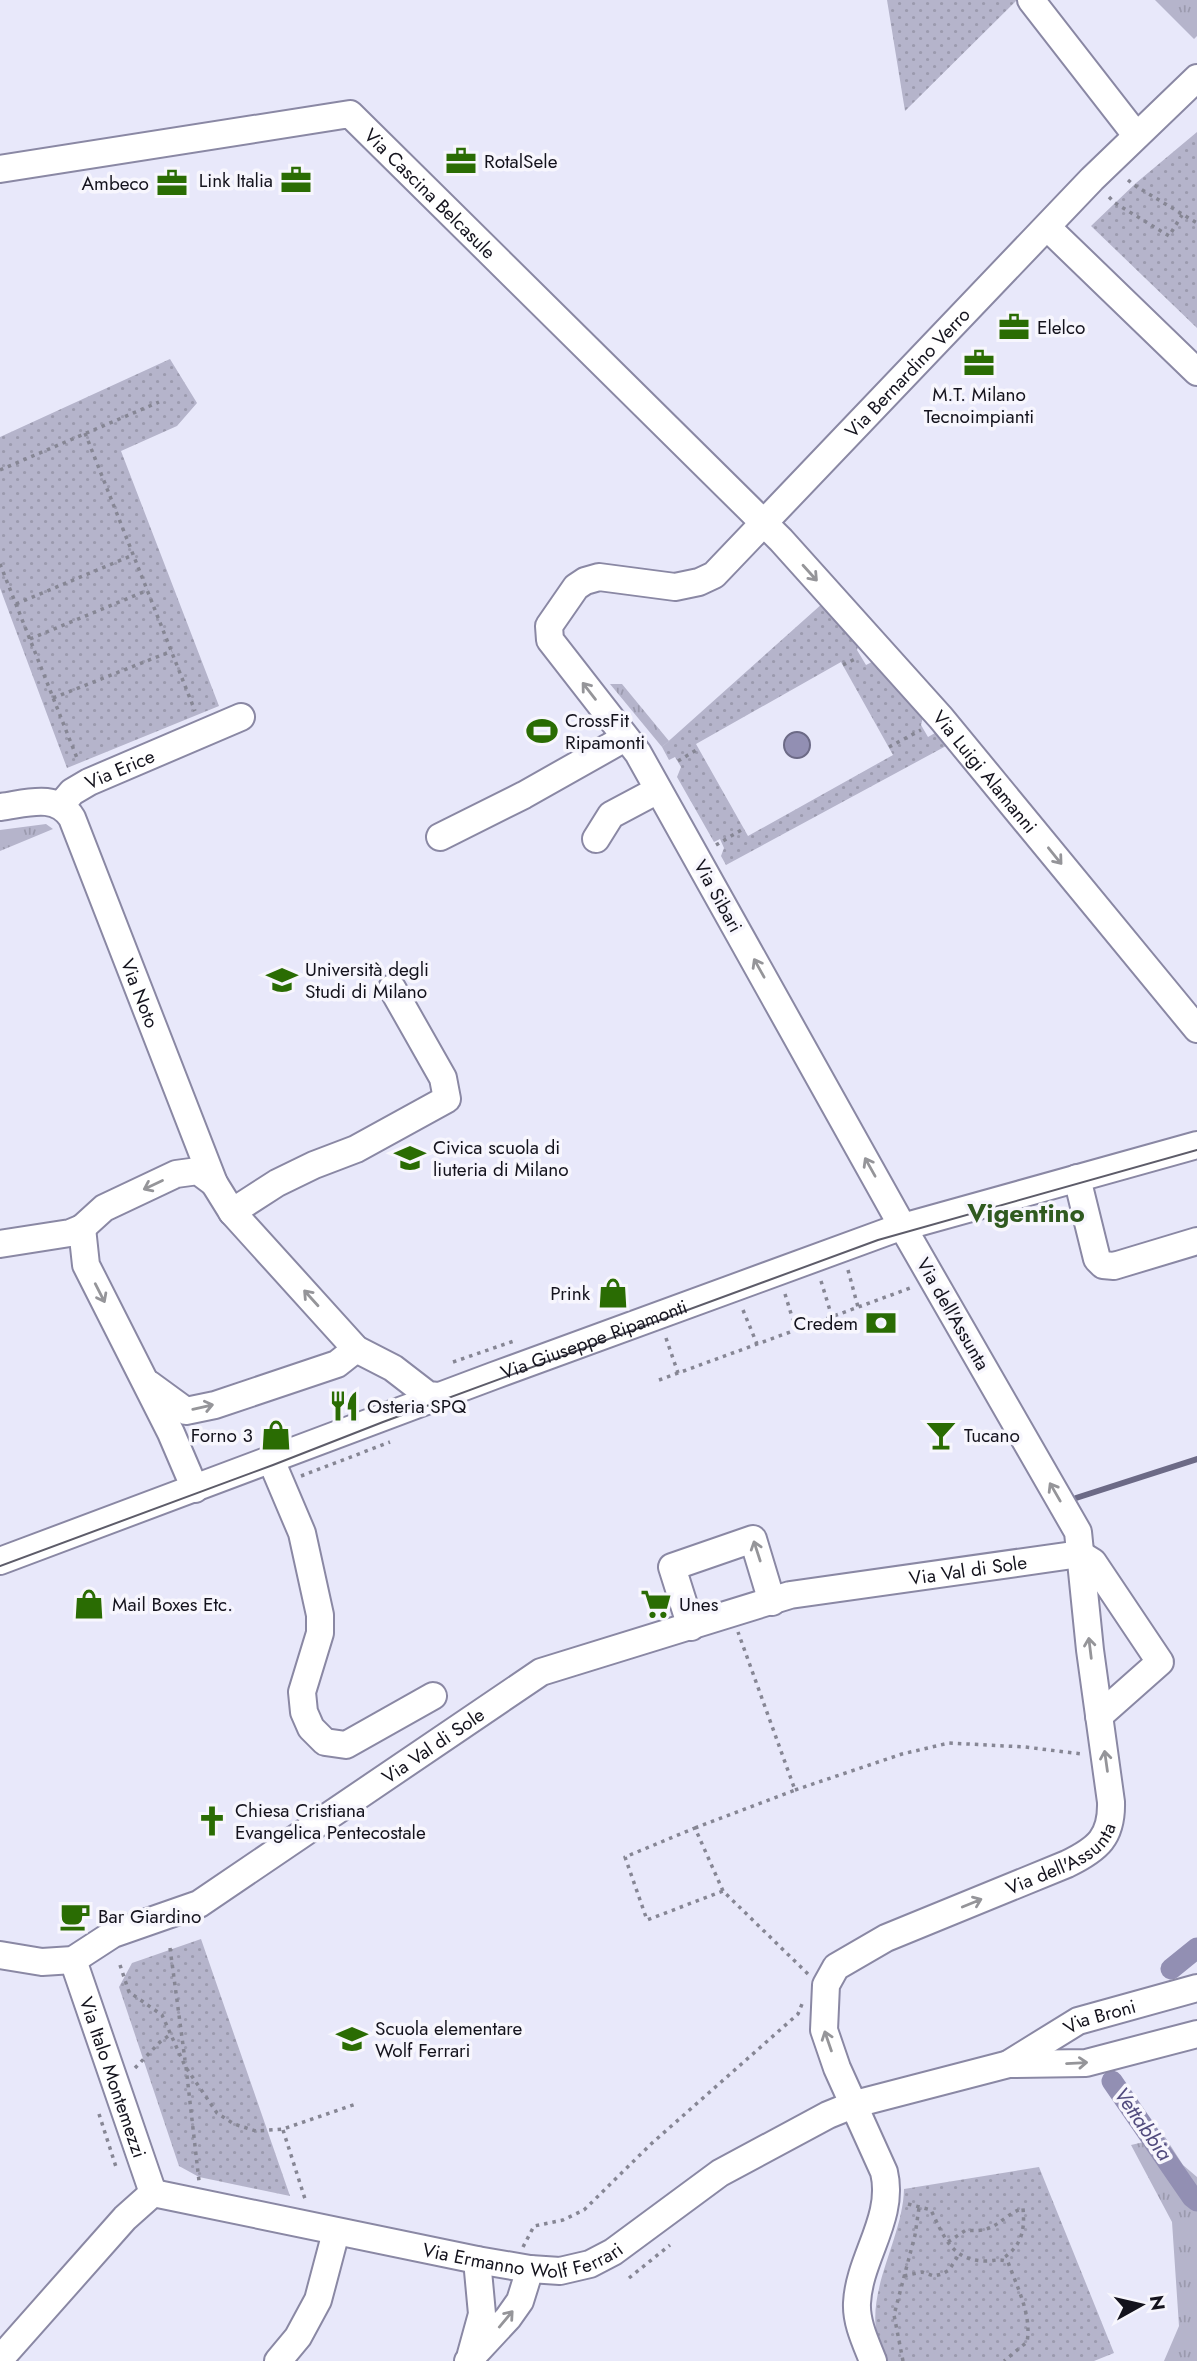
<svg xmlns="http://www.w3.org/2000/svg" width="1197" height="2361" viewBox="0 0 1197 2361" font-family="Jost,sans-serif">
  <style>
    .grass { fill: url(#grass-tufts) }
    .park { fill: url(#park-dots); fill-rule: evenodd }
    .water { fill: #928fb3; stroke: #6c6a86; stroke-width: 2 }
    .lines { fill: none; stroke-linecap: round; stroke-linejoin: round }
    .stream { stroke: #6c6a86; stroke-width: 6 }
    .canal { stroke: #928fb3; stroke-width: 21 }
    .minor-casing { stroke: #8a88a4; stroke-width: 30 }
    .path { stroke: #868694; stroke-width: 3.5; stroke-dasharray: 3.5 5; stroke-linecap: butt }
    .minor { stroke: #fff; stroke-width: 26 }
    .tram { stroke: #5d5c69; stroke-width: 2 }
    .oneway { stroke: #959599 }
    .labels { text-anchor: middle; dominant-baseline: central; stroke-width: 7; stroke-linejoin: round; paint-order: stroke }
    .poi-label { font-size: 19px; fill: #14131d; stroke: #f7f6fd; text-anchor: start }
    .street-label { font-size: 19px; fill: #14131d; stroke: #f7f6fd }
    .water-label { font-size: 21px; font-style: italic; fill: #514b7e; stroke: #f7f6fd }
    .district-label { font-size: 26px; font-weight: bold; fill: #305a20; stroke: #f7f6fd }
  </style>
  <defs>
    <pattern id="grass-tufts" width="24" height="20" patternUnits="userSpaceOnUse" patternTransform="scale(1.75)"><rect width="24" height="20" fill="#b5b4cb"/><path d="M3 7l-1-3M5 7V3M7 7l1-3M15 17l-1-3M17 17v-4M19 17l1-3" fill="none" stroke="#9b9aae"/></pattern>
    <pattern id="park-dots" width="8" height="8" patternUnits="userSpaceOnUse" patternTransform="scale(1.75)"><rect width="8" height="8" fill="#b5b4cb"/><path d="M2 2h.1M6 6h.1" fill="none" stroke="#9b9aae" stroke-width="1.8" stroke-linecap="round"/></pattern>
  </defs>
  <rect width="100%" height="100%" fill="#e8e8fa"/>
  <path class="grass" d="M1155,0H1197V36L1194,39Z
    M610,684H622L669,741L662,747Z
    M46,824L53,829L0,851V830Z
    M1165,2137L1183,2165L1197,2177V2361H1164L1179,2326L1172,2222L1131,2145Z"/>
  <path class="park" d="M887,0H1017L905,111Z
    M1197,132V328L1091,226L1136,183Z
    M170,359L197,403L177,426L121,451L219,706L67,768L0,588V437Z
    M823,603L859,643L857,650L866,665L874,661L923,717L921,725L928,737L935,733L946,746L726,865L721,856L724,848L720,839L714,842L677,777L681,767L675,757L669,760L662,747ZM841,662L893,755L748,836L696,744Z
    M201,1939L290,2196L199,2177L179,2166L119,1987L132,1963Z
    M1039,2167L1114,2353L1094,2361H885C882,2352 878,2344 877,2335C867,2288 903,2237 904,2189Z"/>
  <path class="water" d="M784 745a13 13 0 1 1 26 0a13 13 0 1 1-26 0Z"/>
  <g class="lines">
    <path class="stream" d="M1076,1498L1197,1459"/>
    <path class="canal" d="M1171,1969L1197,1948
      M1112,2081L1192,2197L1197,2201"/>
    <g class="minor-casing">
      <g id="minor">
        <path d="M1031,0L1136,135"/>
        <path id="s1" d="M0,169L350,114L781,540L941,718L1197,1029"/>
        <path d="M1047,227L1197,372"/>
        <path id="s2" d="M61,805L72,792L89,782L241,717"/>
        <path id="s3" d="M0,807C25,804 56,792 72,818L214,1183L232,1212L356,1349L393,1368L428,1395L438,1396"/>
        <path d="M440,837L524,795L625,738"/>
        <path d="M596,839L611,815L658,790"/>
        <path d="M1077,1178L1097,1259L1103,1265L1114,1266L1197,1241"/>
        <path d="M232,1212L277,1183L314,1165L356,1149L447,1099L443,1078L392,988"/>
        <path d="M82,1228L86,1265L171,1433L195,1489"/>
        <path d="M0,1244L70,1233L82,1228L104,1208L176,1174L198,1171L214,1183"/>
        <path d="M149,1384L186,1411L215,1405L337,1364L356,1349"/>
        <path d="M271,1460L302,1533L320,1615V1633L302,1692L304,1712L311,1728L325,1742L346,1745L433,1696"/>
        <path d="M1080,1554L1093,1562L1160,1662L1099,1716"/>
        <path id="s4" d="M0,1561L493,1376L892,1230L1197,1145"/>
        <path d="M691,1627L672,1567L753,1539L772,1602"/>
        <path id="s5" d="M0,1955L42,1962L73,1960L113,1934L199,1904L541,1672L790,1595L1080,1554"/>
        <path id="s6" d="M73,1960L153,2193"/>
        <path id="s7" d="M1010,2063L1078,2021L1197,1988"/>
        <path id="s8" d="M153,2193L477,2260L530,2269L560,2271L590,2264L613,2252L720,2173L828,2115L855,2104L1009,2064L1086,2063L1197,2034"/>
        <path d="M471,2354L482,2314L477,2260"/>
        <path d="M0,2359L125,2218L153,2193"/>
        <path d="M278,2361L298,2337L318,2300L336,2232"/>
        <path d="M468,2361L508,2318L520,2301L530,2269"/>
        <path id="s9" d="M873,2361C866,2343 856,2323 857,2303C859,2258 895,2218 884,2172L837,2068L824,2030L826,1985L836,1967L886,1938L1067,1864C1098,1849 1112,1837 1111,1802L1090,1650L1078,1532L905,1231L638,753L550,640L549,626L576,587L585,581L599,577L675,587L699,582L714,575L1092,179L1197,78"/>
      </g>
    </g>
    <path class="path" d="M1128,180L1134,185L1197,223
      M1109,197L1115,203L1169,236L1182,215
      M85,433L195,711
      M0,470L159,402
      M0,564L77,758
      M16,604L133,555
      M30,639L148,590
      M843,665L857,658
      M53,698L172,651
      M889,747L921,730
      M678,761L698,749
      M716,845L743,829
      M848,1270L858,1307
      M821,1281L832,1317
      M785,1294L796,1330
      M743,1310L757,1344
      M666,1338L678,1373
      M453,1362L514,1341
      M659,1380L913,1287
      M301,1476L390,1442
      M795,1790L902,1754L949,1743L1025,1747L1082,1754
      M695,1828L795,1790L738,1632
      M723,1891L695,1828L625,1857L647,1920L723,1891L808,1974
      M170,1948L185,2060
      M120,1965L129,1992L162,2015L185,2066L217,2113L234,2124L256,2131L283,2129L356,2104
      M186,2067L199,2181
      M135,2068L160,2042L171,2034
      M99,2114L117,2170
      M283,2130L306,2202
      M908,2204L931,2210C944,2237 952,2261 986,2261C994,2261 1000,2258 1008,2262C1017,2287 1032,2315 1027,2342L1004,2361
      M948,2242L966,2230C997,2234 999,2217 1023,2208C1025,2230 1022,2246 1002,2259
      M523,2247L534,2226L563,2220L584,2210L651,2144L798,2014L802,2004
      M904,2276L922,2272L934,2276L942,2274L949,2270L958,2256
      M629,2278L670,2245
      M903,2361L894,2315L915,2235L919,2208"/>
    <use href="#minor" class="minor"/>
    <path class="tram" d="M0,1566L273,1465L383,1422L878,1240L1197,1150"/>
  </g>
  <defs><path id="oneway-shaft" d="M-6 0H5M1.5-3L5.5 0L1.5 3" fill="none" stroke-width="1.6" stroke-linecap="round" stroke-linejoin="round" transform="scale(1.75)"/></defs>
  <g class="oneway">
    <use href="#oneway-shaft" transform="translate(810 573) rotate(48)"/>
    <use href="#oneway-shaft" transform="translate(589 691) rotate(-128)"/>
    <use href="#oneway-shaft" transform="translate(1055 856) rotate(51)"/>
    <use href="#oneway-shaft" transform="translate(759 968) rotate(-119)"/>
    <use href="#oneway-shaft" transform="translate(870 1167) rotate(-119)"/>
    <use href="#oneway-shaft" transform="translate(153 1185) rotate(155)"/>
    <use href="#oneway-shaft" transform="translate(100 1293) rotate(63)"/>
    <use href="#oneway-shaft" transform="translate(311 1298) rotate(-132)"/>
    <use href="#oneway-shaft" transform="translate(203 1407) rotate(-13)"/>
    <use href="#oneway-shaft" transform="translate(1055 1492) rotate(-120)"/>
    <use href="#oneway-shaft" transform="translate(757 1551) rotate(-108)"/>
    <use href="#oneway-shaft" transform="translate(1090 1648) rotate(-97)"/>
    <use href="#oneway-shaft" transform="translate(1106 1761) rotate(-98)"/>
    <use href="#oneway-shaft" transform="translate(972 1903) rotate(-22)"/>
    <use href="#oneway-shaft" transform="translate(828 2041) rotate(-109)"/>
    <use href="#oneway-shaft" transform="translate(1077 2063) rotate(-3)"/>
    <use href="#oneway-shaft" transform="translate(506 2319) rotate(-50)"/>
  </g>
  <defs>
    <g id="office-bare" transform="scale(2.415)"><path d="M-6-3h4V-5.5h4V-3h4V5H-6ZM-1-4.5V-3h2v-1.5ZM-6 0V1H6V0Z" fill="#2a6c03" stroke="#f7f6fd" stroke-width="2.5" paint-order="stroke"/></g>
    <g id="stadium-bare" transform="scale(2.415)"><path d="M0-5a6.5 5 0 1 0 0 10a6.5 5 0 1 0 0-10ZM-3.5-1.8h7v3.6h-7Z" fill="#2a6c03" stroke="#f7f6fd" stroke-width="2.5" paint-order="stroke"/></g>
    <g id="university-bare" transform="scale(2.415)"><path d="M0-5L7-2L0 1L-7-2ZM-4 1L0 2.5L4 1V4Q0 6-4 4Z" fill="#2a6c03" stroke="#f7f6fd" stroke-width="2.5" paint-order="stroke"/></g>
    <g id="school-bare" transform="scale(2.415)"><path d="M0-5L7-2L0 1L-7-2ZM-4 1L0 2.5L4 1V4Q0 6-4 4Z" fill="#2a6c03" stroke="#f7f6fd" stroke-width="2.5" paint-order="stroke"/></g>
    <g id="shop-bare" transform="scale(2.415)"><path d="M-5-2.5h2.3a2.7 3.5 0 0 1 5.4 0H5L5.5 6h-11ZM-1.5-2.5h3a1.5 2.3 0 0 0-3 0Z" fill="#2a6c03" stroke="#f7f6fd" stroke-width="2.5" paint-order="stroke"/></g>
    <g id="bank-bare" transform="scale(2.415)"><path d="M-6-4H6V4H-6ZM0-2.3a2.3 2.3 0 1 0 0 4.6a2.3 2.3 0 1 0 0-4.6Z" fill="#2a6c03" stroke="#f7f6fd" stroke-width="2.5" paint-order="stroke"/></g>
    <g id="restaurant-bare" transform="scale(2.415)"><path d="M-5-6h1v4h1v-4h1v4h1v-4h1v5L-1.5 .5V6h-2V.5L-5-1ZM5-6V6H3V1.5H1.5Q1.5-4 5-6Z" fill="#2a6c03" stroke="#f7f6fd" stroke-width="2.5" paint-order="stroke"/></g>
    <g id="bar-bare" transform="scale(2.415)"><path d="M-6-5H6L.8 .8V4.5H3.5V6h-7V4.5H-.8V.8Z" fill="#2a6c03" stroke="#f7f6fd" stroke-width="2.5" paint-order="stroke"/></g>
    <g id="supermarket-bare" transform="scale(2.415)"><path d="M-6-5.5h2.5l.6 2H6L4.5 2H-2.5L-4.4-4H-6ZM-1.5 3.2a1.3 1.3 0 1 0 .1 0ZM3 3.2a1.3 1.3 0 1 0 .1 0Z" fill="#2a6c03" stroke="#f7f6fd" stroke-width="2.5" paint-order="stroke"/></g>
    <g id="church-bare" transform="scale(2.415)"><path d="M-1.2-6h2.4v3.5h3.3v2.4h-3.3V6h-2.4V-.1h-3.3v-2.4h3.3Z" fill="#2a6c03" stroke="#f7f6fd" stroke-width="2.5" paint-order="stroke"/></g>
    <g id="cafe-bare" transform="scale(2.415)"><path d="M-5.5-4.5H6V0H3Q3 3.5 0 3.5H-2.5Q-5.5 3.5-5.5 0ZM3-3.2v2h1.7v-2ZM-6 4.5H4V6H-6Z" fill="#2a6c03" stroke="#f7f6fd" stroke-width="2.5" paint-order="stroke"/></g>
  </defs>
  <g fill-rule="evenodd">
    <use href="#office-bare" x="461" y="161"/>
    <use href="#office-bare" x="296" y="180"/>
    <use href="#office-bare" x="172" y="183"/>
    <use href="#office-bare" x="1014" y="327"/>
    <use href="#office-bare" x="979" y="363"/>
    <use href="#stadium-bare" x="542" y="731"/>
    <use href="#university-bare" x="282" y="980"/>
    <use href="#school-bare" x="410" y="1158"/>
    <use href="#shop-bare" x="613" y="1293"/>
    <use href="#bank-bare" x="881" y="1323"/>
    <use href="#restaurant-bare" x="344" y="1406"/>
    <use href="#shop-bare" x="276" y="1435"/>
    <use href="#bar-bare" x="941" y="1435"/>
    <use href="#shop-bare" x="89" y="1604"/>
    <use href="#supermarket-bare" x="656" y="1604"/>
    <use href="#church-bare" x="212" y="1821"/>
    <use href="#cafe-bare" x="75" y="1916"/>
    <use href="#school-bare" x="352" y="2039"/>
  </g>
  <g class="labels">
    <g class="poi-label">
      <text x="484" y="161">RotalSele</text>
      <text x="273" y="180" text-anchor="end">Link Italia</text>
      <text x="149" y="183" text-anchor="end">Ambeco</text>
      <text x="1037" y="327">Elelco</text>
      <text x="979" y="394" text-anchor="middle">M.T. Milano<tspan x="979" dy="22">Tecnoimpianti</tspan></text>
      <text x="565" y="720">CrossFit<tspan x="565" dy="22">Ripamonti</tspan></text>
      <text x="305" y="969">Università degli<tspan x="305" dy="22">Studi di Milano</tspan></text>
      <text x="433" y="1147">Civica scuola di<tspan x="433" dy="22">liuteria di Milano</tspan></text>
      <text x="590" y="1293" text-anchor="end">Prink</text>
      <text x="858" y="1323" text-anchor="end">Credem</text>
      <text x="367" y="1406">Osteria SPQ</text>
      <text x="253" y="1435" text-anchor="end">Forno 3</text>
      <text x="964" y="1435">Tucano</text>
      <text x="112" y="1604">Mail Boxes Etc.</text>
      <text x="679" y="1604">Unes</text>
      <text x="235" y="1810">Chiesa Cristiana<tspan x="235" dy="22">Evangelica Pentecostale</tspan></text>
      <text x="98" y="1916">Bar Giardino</text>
      <text x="375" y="2028">Scuola elementare<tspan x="375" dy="22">Wolf Ferrari</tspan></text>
    </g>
    <g class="street-label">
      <text stroke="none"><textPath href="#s1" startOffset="467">Via Cascina Belcasule</textPath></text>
      <text stroke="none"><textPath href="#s9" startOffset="2546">Via Bernardino Verro</textPath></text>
      <text stroke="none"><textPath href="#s2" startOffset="70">Via Erice</textPath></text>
      <text stroke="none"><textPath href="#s1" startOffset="1269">Via Luigi Alamanni</textPath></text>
      <text transform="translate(718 896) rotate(61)">Via Sibari</text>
      <text stroke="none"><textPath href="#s3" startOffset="266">Via Noto</textPath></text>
      <text transform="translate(953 1314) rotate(60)">Via dell'Assunta</text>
      <text stroke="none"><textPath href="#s4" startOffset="634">Via Giuseppe Ripamonti</textPath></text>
      <text stroke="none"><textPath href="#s5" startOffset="1066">Via Val di Sole</textPath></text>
      <text stroke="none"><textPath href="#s5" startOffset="495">Via Val di Sole</textPath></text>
      <text stroke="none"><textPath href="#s9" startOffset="667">Via dell'Assunta</textPath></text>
      <text stroke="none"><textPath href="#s7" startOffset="102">Via Broni</textPath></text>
      <text stroke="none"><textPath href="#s6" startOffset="124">Via Italo Montemezzi</textPath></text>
      <text stroke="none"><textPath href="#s8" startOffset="378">Via Ermanno Wolf Ferrari</textPath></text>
    </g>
    <g class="water-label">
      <text transform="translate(1143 2124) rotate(55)">Vettabbia</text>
    </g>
    <g class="district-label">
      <text x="1026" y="1213">Vigentino</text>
    </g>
  </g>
  <g transform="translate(1141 2305) rotate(82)" stroke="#f7f6fd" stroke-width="5" paint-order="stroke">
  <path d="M0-5L12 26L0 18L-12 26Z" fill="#14131d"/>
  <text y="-10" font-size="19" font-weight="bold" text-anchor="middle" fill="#14131d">N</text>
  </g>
</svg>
